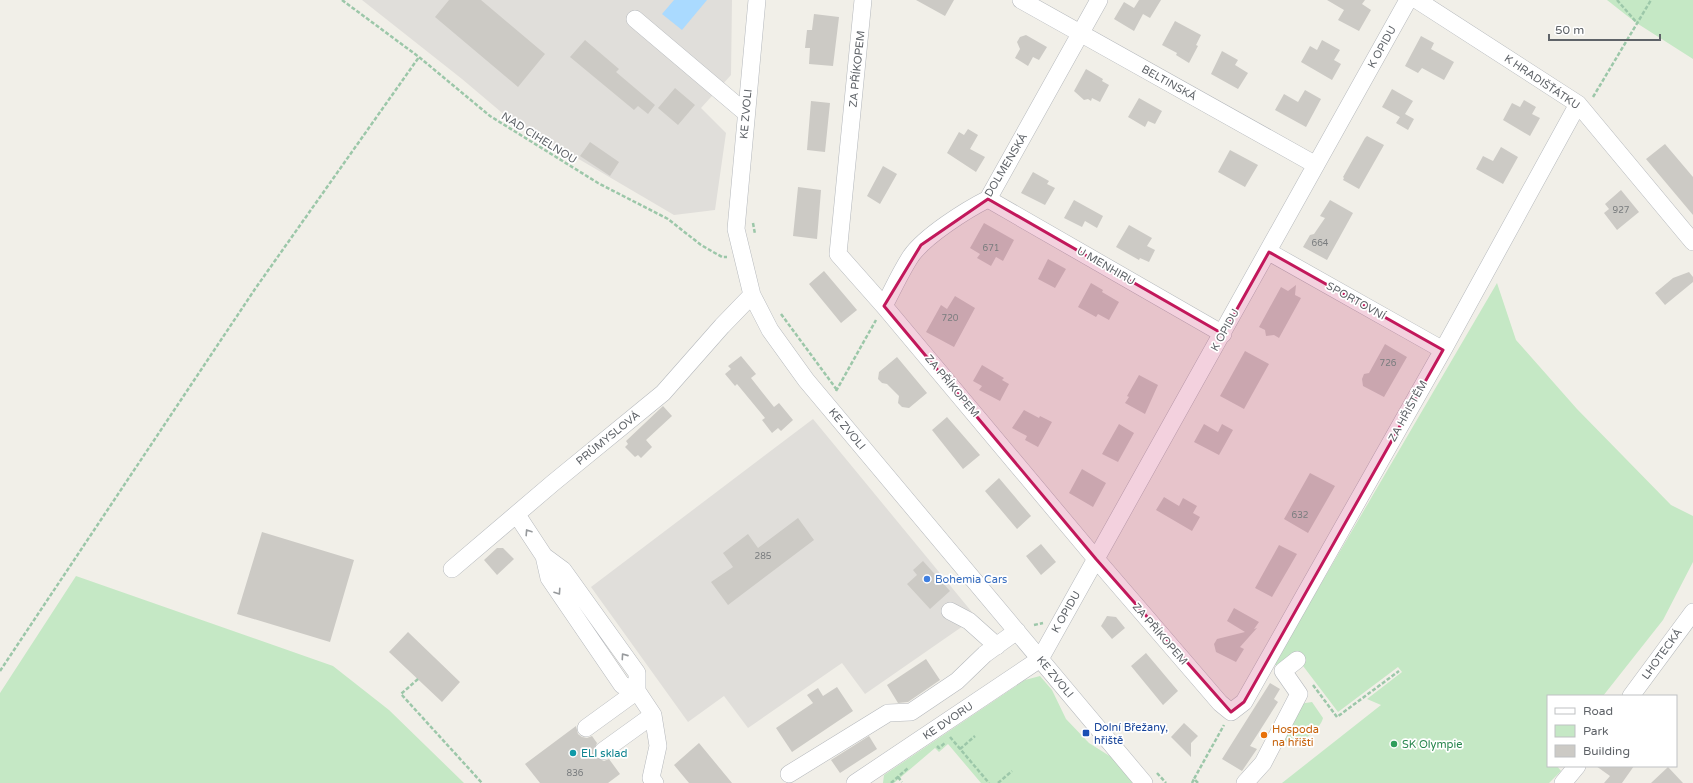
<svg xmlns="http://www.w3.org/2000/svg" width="1693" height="783" viewBox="0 0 1693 783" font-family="'Varela Round',sans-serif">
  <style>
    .industrial { fill: #e0deda }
    .green { fill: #c5e8c5 }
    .water { fill: #aadaff }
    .building { fill: #cccac5 }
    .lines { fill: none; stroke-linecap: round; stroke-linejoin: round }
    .minor-casing { stroke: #b5b8bc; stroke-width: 18 }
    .path { stroke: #9cc7a9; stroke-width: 2.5; stroke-dasharray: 4 2; stroke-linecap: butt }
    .minor { stroke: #fff; stroke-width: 17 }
    .oneway { stroke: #979a9d }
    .marked { fill: #c2185b; fill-opacity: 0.2; stroke: #c2185b; stroke-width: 3; stroke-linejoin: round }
    .shop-dot { fill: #3f7fe0; stroke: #fff; stroke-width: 1.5 }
    .transit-dot { fill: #1a4fb4; stroke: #fff; stroke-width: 1.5 }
    .food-dot { fill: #e8710a; stroke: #fff; stroke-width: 1.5 }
    .leisure-dot { fill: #2e9e5b; stroke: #fff; stroke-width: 1.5 }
    .culture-dot { fill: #0f9aa8; stroke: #fff; stroke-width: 1.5 }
    .labels { text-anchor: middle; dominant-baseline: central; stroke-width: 3.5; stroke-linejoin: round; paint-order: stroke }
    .number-label { font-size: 9px; fill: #7a7d7f }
    .street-label { font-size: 11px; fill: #5f6368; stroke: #fff }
    .shop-label { font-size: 11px; fill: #366cbe; stroke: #fff; text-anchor: start }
    .transit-label { font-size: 11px; fill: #164399; stroke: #fff; text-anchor: start }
    .food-label { font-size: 11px; fill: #c56008; stroke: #fff; text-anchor: start }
    .leisure-label { font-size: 11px; fill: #27864d; stroke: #fff; text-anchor: start }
    .culture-label { font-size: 11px; fill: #0d838f; stroke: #fff; text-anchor: start }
  </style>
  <rect width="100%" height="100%" fill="#f1efe8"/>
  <path class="industrial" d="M362,0H732L731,75L701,108L726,133L715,210L674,215L507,117L462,79Z
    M813,419L976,617L865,694L842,663L748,728L724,696L688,722L591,587Z"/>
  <path class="green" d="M1607,0H1693V59L1635,22Z
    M1497,283L1516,340L1577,409L1671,505L1693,516V562L1663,620L1603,696H1548V766H1557L1561,771L1549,783H1282L1381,705L1367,699L1402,672L1398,667L1338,712L1294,654L1277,666L1274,664Z
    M76,576L333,666L389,710L464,783H0V693Z
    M1040,676L1052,690L1066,719L1089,743L1116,760L1134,783H981L948,744L939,752L935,748L894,783H883L884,775L1025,680Z
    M1312,702L1323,718C1320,730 1303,741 1292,745L1282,739L1299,704Z"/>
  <path class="water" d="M674,0H707L682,30L662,14Z"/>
  <path class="building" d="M449,0H481L545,54L518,87L435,17Z
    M916,0H954L945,16Z
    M1139,0H1161L1150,18L1143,14L1134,31L1114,19L1124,2L1134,8Z
    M1327,0H1365L1362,4L1371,10L1359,31L1338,20L1344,10Z
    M814,14L839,17L833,66L809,64L810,48H805L807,30H812Z
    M1175,21L1201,35L1196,45L1198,46L1189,63L1176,55L1177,53L1162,45Z
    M1026,35L1047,47L1039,60L1033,57L1028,66L1015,58L1020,49L1017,42L1020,37Z
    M1421,36L1434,43L1431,49L1454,62L1444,80L1422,68L1418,73L1405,66Z
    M585,40L619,69L616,72L655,105L648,114L638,106L634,110L570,57Z
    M1322,40L1340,50L1334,60L1341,64L1332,80L1301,62L1310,46L1317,50Z
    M1222,51L1238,60L1235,65L1248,73L1238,89L1211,74Z
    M1086,69L1103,79L1102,81L1109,85L1100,102L1092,98L1091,101L1088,99L1084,100L1074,91Z
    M675,88L695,105L678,125L658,108Z
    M1392,89L1413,101L1405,114L1414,119L1408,130L1396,123L1400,117L1382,107Z
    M1305,90L1321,99L1306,127L1275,110L1284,94L1298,102Z
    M1139,98L1162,111L1155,124L1148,121L1145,127L1128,117Z
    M1524,100L1536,107L1532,114L1540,118L1530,136L1503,120L1512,103L1520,107Z
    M811,101L830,103L825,152L807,150Z
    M968,129L978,135L970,149L985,157L976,172L947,153L959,132L964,135Z
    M1367,136L1384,145L1359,189L1343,180L1344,178L1343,177L1365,138Z
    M590,142L619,162L610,176L580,156Z
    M1665,144L1693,177V215L1646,159Z
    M1501,147L1518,157L1503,184L1476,169L1483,156L1493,161Z
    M1230,150L1258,165L1245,187L1218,172Z
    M883,166L897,174L880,204L867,196Z
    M1033,172L1049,181L1047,184L1055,188L1045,205L1021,193Z
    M798,187L821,190L817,239L793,236Z
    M1621,190L1639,212L1617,230L1604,213L1609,209L1605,204Z
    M1074,200L1103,216L1097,228L1085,221L1082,227L1064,218Z
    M1330,200L1353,213L1327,260L1303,247L1310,235L1314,234L1325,218L1320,216Z
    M984,223L1014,240L1003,261L996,257L991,266L977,258L980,254L970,248Z
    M1129,225L1152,238L1147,246L1155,250L1149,262L1140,258L1139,260L1116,247Z
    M1048,259L1066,269L1055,288L1038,279Z
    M824,271L857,310L841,323L809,284Z
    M1689,272L1693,277V282L1665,305L1655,293L1673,278Z
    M1091,283L1103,290L1102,292L1119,302L1109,320L1098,314L1096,317L1078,307Z
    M1296,285L1295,295L1301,298L1279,338L1274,335L1266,336L1265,330L1259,327L1281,287L1288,291Z
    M955,296L975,308L954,347L926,332L941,305L947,309Z
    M1385,344L1407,357L1384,397L1363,386L1362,379L1364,374L1369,373Z
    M1245,351L1269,364L1244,409L1220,396Z
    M741,356L756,374L751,378L762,392L774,407L779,403L793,420L781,431L778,428L772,433L762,420L765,418L737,384L735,386L725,374L731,369L728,366Z
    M897,357L927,393L909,408L902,407L898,403L899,396L887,384L882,383L878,379L879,372Z
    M982,365L1004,378L1002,380L1009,384L1000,401L979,390L982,386L973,381Z
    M1139,375L1158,385L1145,414L1125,403L1129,397L1127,396Z
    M663,406L672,416L646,440L652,447L641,458L638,455L635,457L625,447L628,444L626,441Z
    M1024,410L1039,418L1040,416L1052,422L1038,447L1025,440L1027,436L1012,428Z
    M947,417L980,455L963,469L932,430Z
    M1119,424L1134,433L1118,462L1102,454Z
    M1204,424L1218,432L1222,424L1233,430L1219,455L1194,442Z
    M1082,469L1106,483L1093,507L1069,493Z
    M1310,473L1335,486L1308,533L1284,519Z
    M999,478L1031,516L1017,529L985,491Z
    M1164,497L1179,506L1183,498L1197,506L1193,513L1200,517L1192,531L1156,510Z
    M798,518L814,540L728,605L711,582L733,567L723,553L748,534L758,548Z
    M262,532L354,560L330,642L237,614Z
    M1041,544L1056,562L1041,575L1026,556Z
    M1279,545L1297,554L1272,597L1255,588Z
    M497,548H503L514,559L497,575L484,560Z
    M923,561L950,591L930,609L907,584L917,575L913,570Z
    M1234,608L1259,622L1254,629L1257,628L1240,647L1244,649L1236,662L1216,652L1214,644L1217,639L1245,632L1227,621Z
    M1107,616L1116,617L1125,628L1112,639L1101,626Z
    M408,632L460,682L442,702L389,652Z
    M1146,653L1178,691L1163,705L1131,666Z
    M926,659L940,680L908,702L898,703L887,685Z
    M1270,683L1280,689L1274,699L1278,702L1250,746L1257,749L1242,771L1222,759Z
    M837,687L853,711L792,752L776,728L813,703L807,695L818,688L823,696Z
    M1184,723L1198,736L1191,743V757L1171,737Z
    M576,726L578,734L582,737L587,738L592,736L597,743L593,752L595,757L604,761L609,759L620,774L608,783H540L525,764Z
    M869,736L877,749L840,773L831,760Z
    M699,743L732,783H689L674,765Z
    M1596,766H1634L1622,783H1604L1610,776Z
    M1668,767L1683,783H1651Z"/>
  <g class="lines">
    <g class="minor-casing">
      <path id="minor" d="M757,0L736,229L752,295L770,330L806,380L1144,783
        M863,0L838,254L884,306L1096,559L1220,703L1231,712L1244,702L1443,350L1578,104
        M1021,0L1316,165
        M1417,0L1578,104L1693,242
        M635,19L746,113
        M988,199L1223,334
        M1269,252L1443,350
        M884,306C893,289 901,271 911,256C925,236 966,210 988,199L1099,0
        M517,515L544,556L563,570L637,673V691
        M544,556L549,578L622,685L637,691L653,715L658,746L651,778L655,783
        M452,569L553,483L663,393L722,326L752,295
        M950,611L969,621L997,646
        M1631,696L1693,612
        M586,728L637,691
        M603,751L653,715
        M789,774L888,713L911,712L957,681L985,654L1017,631
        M855,783L1040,659L1408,0
        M1245,783L1263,763L1299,694L1283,671L1297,660
        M1563,783L1577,766"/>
    </g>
    <path class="path" d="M342,0L419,57L490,116L598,183L668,219L701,245L722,257H727
      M1617,0L1638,24
      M1593,97L1651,0
      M753,223L755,234
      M781,314L837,390
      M836,391L876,320
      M1034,625L1043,623
      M0,671L255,289L419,57
      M418,679L401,694L482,783
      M1313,685L1337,717L1399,671
      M950,737L989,783
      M937,746L939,748L946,742
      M960,749L975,736
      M1157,773L1166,783
      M898,777L902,782
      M891,783L908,768
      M998,783L1012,771
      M1192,783L1194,779
      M1198,783L1194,779L1224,725"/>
    <use href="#minor" class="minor"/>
  </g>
  <defs><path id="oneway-chevron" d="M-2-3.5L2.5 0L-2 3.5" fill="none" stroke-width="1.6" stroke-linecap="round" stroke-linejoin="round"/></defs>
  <g class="oneway">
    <use href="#oneway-chevron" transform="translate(528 532) rotate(-123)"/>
    <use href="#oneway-chevron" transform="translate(558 592) rotate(56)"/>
    <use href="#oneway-chevron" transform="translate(624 656) rotate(-125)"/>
  </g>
  <path class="marked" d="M988,199L1223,334L1269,252L1443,350L1244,702L1231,712L1096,559L884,306L921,245Z"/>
  <circle class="shop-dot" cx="927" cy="579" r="4"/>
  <rect class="transit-dot" x="1082" y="729" width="8" height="8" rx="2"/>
  <circle class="food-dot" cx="1264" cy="735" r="4"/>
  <circle class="leisure-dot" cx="1394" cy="744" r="4"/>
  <circle class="culture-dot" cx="573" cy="753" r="4"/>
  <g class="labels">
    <g class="number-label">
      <text x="1621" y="210">927</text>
      <text x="1320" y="243">664</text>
      <text x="991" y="248">671</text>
      <text x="950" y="318">720</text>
      <text x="1388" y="363">726</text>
      <text x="1300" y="515">632</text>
      <text x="763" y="556">285</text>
      <text x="575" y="773">836</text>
    </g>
    <g class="street-label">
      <text transform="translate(1382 47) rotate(-61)">K OPIDU</text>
      <text transform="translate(857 69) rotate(-84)">ZA PŘÍKOPEM</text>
      <text transform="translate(1542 82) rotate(34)">K HRADIŠŤÁTKU</text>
      <text transform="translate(1169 83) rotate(29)">BELTINSKÁ</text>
      <text transform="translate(746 114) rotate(-85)">KE ZVOLI</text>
      <text transform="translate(539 138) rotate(32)">NAD CIHELNOU</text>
      <text transform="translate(1006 165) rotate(-59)">DOLMENSKÁ</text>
      <text transform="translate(1106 266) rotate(30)">U MENHIRU</text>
      <text transform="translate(1356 301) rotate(29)">SPORTOVNÍ</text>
      <text transform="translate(1225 330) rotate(-61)">K OPIDU</text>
      <text transform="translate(952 386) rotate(50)">ZA PŘÍKOPEM</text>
      <text transform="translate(1408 411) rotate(-61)">ZA HŘIŠTĚM</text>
      <text transform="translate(847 429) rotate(50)">KE ZVOLI</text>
      <text transform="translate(608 438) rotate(-39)">PRŮMYSLOVÁ</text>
      <text transform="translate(1066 612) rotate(-60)">K OPIDU</text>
      <text transform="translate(1160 634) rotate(49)">ZA PŘÍKOPEM</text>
      <text transform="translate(1662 654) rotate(-54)">LHOTECKÁ</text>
      <text transform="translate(1055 677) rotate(50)">KE ZVOLI</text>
      <text transform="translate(948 721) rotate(-34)">KE DVORU</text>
    </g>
    <g class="shop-label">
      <text x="935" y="579">Bohemia Cars</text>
    </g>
    <g class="transit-label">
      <text x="1094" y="727">Dolní Břežany,<tspan x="1094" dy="13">hřiště</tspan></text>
    </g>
    <g class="food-label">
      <text x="1272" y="729">Hospoda<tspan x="1272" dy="13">na hřišti</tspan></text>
    </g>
    <g class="leisure-label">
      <text x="1402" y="744">SK Olympie</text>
    </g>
    <g class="culture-label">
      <text x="581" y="753">ELI sklad</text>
    </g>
  </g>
  <rect x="1547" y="695" width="130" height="72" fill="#ffffff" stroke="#bfc1c3"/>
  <rect x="1555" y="708" width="20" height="6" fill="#ffffff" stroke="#bfc1c3"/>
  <text x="1583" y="715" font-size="12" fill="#5f6368">Road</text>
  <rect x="1555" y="725" width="20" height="12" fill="#c5e8c5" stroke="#bfc1c3"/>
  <text x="1583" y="735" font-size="12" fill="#5f6368">Park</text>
  <rect x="1555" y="745" width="20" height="12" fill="#cccac5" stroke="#bfc1c3"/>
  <text x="1583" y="755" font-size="12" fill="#5f6368">Building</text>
  <path d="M1549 34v6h111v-6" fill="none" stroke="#5f6368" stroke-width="2"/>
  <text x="1555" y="34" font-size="12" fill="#5f6368" stroke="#ffffff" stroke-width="3" paint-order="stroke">50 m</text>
</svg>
